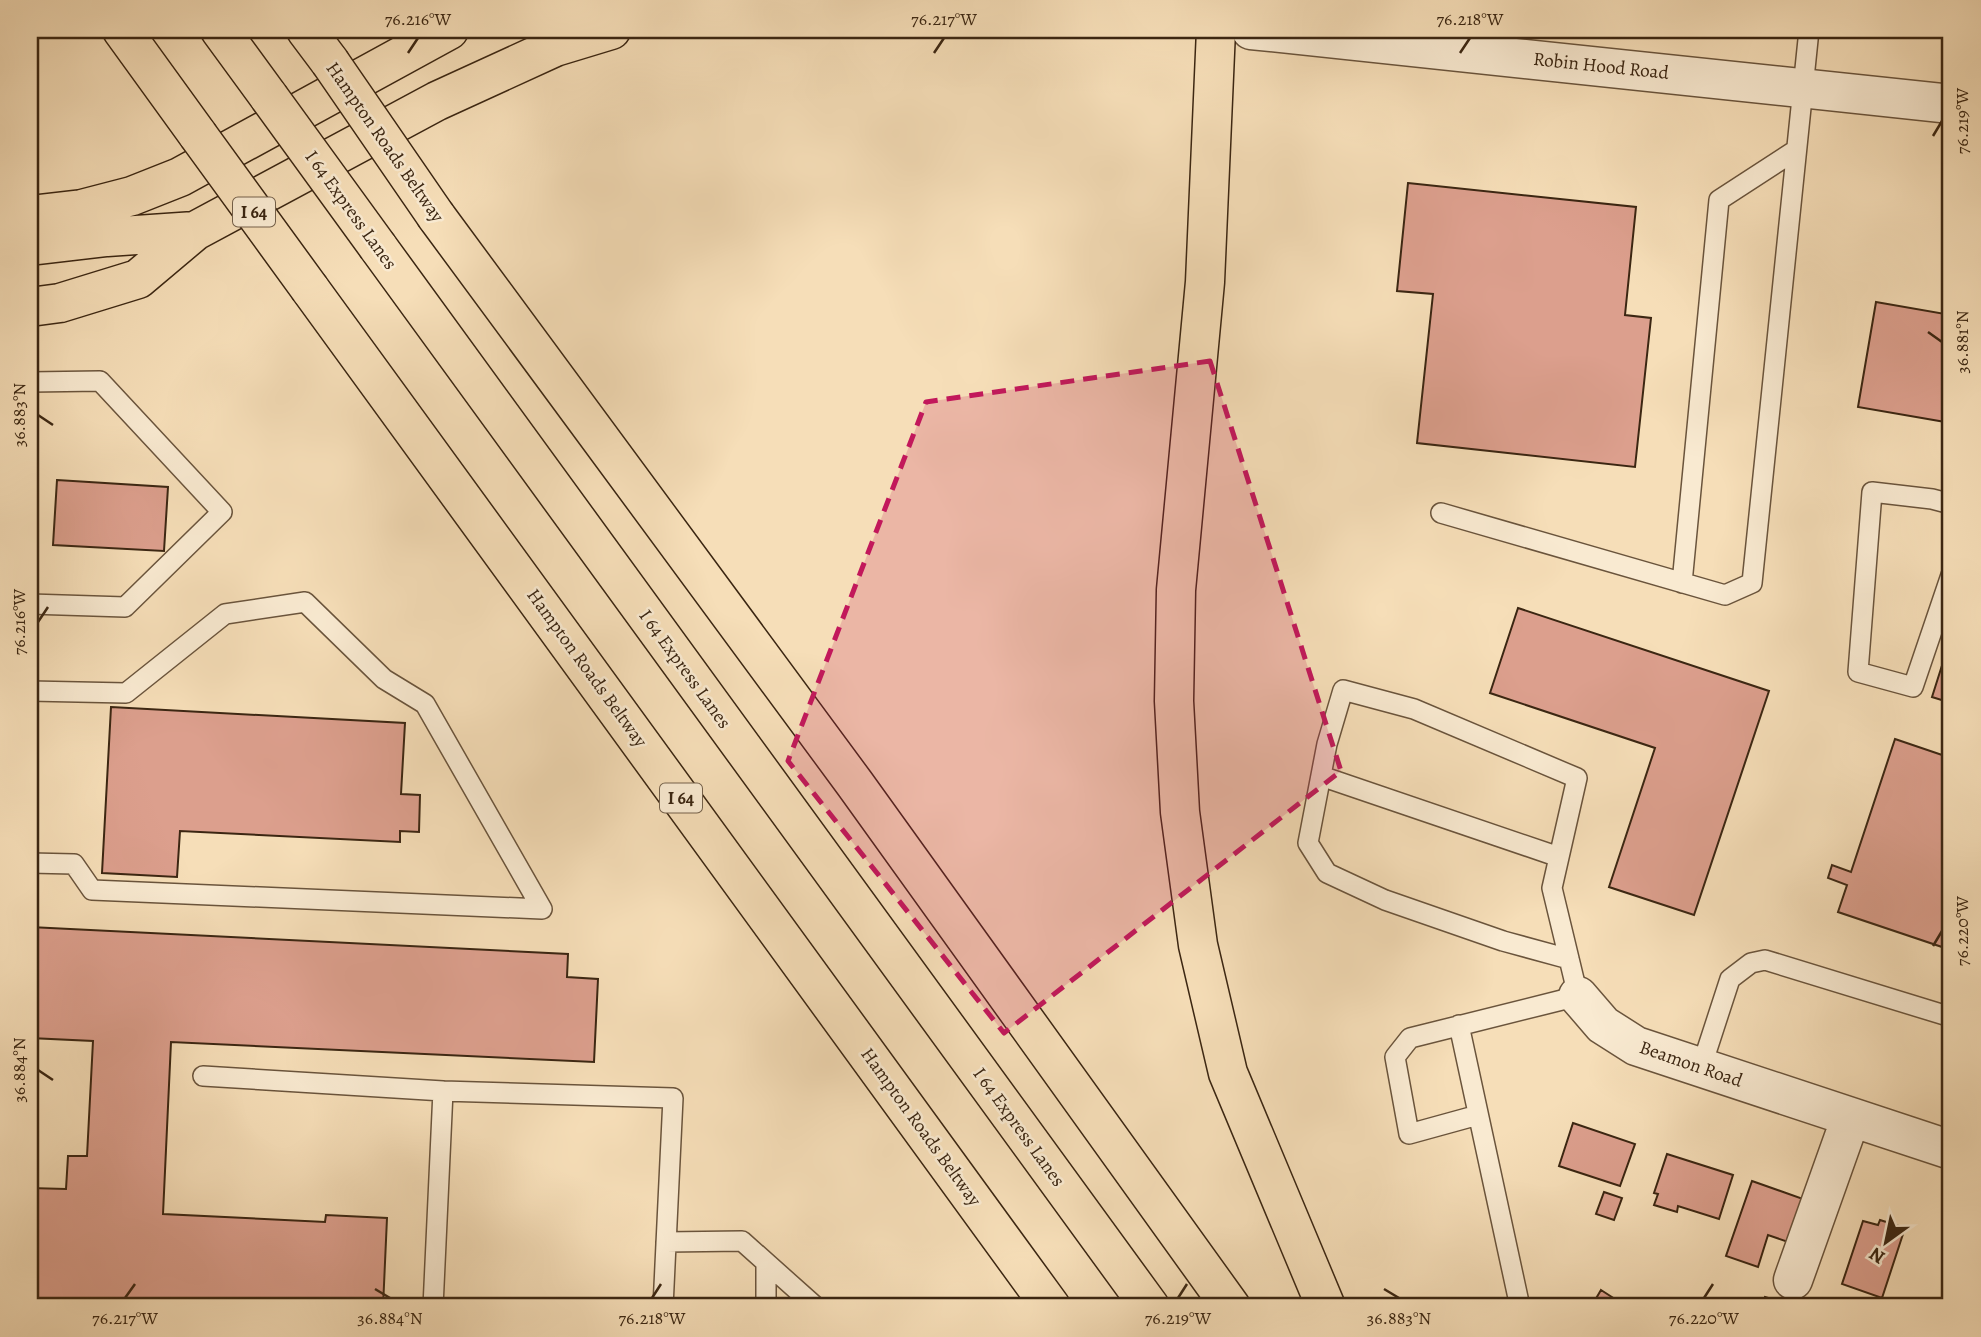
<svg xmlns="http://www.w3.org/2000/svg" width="1981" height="1337" viewBox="0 0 1981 1337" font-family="Alegreya,serif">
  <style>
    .building { fill: #dc9f8d; stroke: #3b2612; stroke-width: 2 }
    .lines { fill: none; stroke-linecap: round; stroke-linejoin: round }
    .service-casing { stroke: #6a543c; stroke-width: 22 }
    .minor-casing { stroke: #6a543c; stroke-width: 41 }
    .tertiary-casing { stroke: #6a543c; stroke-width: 41 }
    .primary-casing { stroke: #3b2612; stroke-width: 41 }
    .motorway-casing { stroke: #3b2612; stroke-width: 41 }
    .service { stroke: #f9ead1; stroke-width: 19 }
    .minor { stroke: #f9ead1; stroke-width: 38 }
    .tertiary { stroke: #f9ead1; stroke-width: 38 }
    .primary { stroke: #f6deb8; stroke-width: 38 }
    .motorway { stroke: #f6deb8; stroke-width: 38 }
    .motorway-bridge-casing { stroke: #3b2612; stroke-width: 41; stroke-linecap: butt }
    .motorway-bridge { stroke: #f6deb8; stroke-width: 38 }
    .marked { fill: #c2185b; fill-opacity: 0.2; stroke: #c2185b; stroke-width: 5; stroke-dasharray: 14 9; stroke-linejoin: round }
    .ticks { fill: none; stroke: #3b2612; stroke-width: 2.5 }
    .labels { text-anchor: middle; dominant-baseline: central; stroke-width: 5; stroke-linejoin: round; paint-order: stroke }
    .shield { fill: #f9ead1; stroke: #74614b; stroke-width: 2 }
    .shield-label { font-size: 18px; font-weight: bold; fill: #3b2612 }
    .street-label { font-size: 19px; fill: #3b2612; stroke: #f9ead1 }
    .neatline { fill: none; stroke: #3b2612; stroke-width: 2.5 }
    .ticks-label { font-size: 18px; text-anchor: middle; fill: #3b2612 }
  </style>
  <rect width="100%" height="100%" fill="#f6deb8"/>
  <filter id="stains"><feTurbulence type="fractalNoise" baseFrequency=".00286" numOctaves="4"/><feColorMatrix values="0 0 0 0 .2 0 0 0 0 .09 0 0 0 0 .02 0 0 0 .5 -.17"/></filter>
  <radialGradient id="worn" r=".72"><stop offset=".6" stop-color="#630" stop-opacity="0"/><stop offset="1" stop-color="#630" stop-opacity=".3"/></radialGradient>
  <path class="building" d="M1408,183L1636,207L1625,315L1651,318L1635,467L1417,443L1433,294L1397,291Z
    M1876,302L1951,315V423L1858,407Z
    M57,480L168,487L164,551L53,545Z
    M1518,608L1769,691L1694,915L1609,887L1655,748L1490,693Z
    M1951,637V703L1932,697Z
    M111,707L405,723L401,794L420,795L419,832L400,831V842L180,831L177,877L102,873Z
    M1895,739L1951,758V950L1838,912L1847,885L1828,878L1832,865L1851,872Z
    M30,927L568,954L567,977L598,979L594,1062L171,1042L163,1214L325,1222L326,1215L387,1218L383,1307H30V1188L66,1189L68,1156H87L93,1041L30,1038Z
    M1573,1123L1635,1144L1620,1186L1559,1166Z
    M1667,1154L1733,1175L1719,1219L1678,1206L1677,1212L1654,1205L1658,1194L1654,1193Z
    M1752,1181L1806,1200L1791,1243L1768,1235L1758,1267L1726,1256Z
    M1604,1192L1622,1198L1614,1220L1596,1214Z
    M1880,1220L1905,1228L1882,1298L1842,1284L1863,1221L1878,1225Z
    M1601,1290L1618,1301L1614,1307H1591Z
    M1765,1297L1795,1306V1307H1762Z"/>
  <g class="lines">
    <g class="service-casing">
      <path id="service" d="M30,382L100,381L222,512L125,607L30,604
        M1951,504L1932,499L1872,492L1858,672L1913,687L1951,575
        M1441,513L1725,595L1752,583L1809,30
        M1682,583L1719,200L1796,150
        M30,691L126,693L225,614L305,602L384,679L425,704L542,909L92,890L74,864L30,863
        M1321,776L1559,857
        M1459,1025L1520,1307
        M1701,1068L1730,979L1751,963L1765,960L1951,1017
        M203,1076L443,1091L433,1307
        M443,1091L673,1098L663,1307
        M1478,1115L1409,1134L1395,1057L1410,1038L1578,996L1552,888L1577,778L1414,709L1343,690L1327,744L1308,843L1327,873L1385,900L1503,941L1569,959
        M666,1242L742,1241L816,1307
        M766,1307V1263"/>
    </g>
    <g class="minor-casing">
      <path id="minor" d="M1578,996L1603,1025L1636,1046L1951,1150
        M1793,1280L1851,1117"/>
    </g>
    <g class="tertiary-casing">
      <path id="tertiary" d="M1251,30L1951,104"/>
    </g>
    <g class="primary-casing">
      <path id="primary" d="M30,215L82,209L132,196L180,177L449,30
        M30,246L107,237L195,231
        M30,307L60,303L138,279L195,231L437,101L555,47L611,30"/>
    </g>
    <g class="motorway-casing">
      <path id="motorway" d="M122,30L198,135
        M220,30L269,97
        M306,30L330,62
        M1216,30L1205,282L1176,590L1174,701L1180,812L1198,945L1228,1073L1326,1307
        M436,216L855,784L1231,1307
        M378,247L1150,1307
        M310,289L1051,1307"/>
    </g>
    <use href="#service" class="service"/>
    <use href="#minor" class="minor"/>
    <use href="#tertiary" class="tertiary"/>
    <use href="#primary" class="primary"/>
    <use href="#motorway" class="motorway"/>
    <g class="motorway-bridge-casing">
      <path id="motorway-bridge" d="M330,62L436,216
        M269,97L378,247
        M198,135L310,289"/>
    </g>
    <use href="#motorway-bridge" class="motorway-bridge"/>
  </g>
  <path class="marked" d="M1210,361L1341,771L1004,1033L788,761L926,402Z"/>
  <path class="ticks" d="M408,53L418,38M934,53L944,38M1460,53L1470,38M1933,136L1942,121M1928,332L1942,342M38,415L53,425M38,622L48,607M1933,946L1942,931M38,1070L53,1080M375,1289L390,1298M1384,1289L1399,1298M125,1298L135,1284M652,1298L661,1284M1178,1298L1187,1284M1704,1298L1713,1284"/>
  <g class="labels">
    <g class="shield">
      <rect x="233" y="197.5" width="42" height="29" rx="5"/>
      <rect x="660" y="783.5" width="42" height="29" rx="5"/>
    </g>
    <g class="shield-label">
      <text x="254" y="212">I 64</text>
      <text x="681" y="798">I 64</text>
    </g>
    <g class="street-label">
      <text transform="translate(1601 66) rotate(6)">Robin Hood Road</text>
      <text transform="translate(385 142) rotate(55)">Hampton Roads Beltway</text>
      <text transform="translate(351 210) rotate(54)">I 64 Express Lanes</text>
      <text transform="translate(587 668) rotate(54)">Hampton Roads Beltway</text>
      <text transform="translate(685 669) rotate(54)">I 64 Express Lanes</text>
      <text transform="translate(1691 1064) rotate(19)">Beamon Road</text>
      <text transform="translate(921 1127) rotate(54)">Hampton Roads Beltway</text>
      <text transform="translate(1019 1127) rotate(54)">I 64 Express Lanes</text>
    </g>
  </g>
  <rect width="1981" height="1337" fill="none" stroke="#f6deb8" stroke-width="77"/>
  <g transform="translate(1886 1242) rotate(213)" stroke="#f9ead1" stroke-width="5" paint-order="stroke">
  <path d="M0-5L12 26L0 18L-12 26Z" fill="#3b2612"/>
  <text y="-10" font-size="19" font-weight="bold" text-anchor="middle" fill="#3b2612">N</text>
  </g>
  <rect x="38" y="38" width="1904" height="1260" class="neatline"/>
  <g class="ticks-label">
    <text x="418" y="25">76.216°W</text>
    <text x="944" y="25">76.217°W</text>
    <text x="1470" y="25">76.218°W</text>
    <text transform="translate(1962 121) rotate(-90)" y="6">76.219°W</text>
    <text transform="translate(1962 342) rotate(-90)" y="6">36.881°N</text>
    <text transform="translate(19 415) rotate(-90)" y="6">36.883°N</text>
    <text transform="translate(19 622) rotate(-90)" y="6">76.216°W</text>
    <text transform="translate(1962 931) rotate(-90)" y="6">76.220°W</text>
    <text transform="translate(19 1070) rotate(-90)" y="6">36.884°N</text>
    <text x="125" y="1324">76.217°W</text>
    <text x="390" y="1324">36.884°N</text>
    <text x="652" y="1324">76.218°W</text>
    <text x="1178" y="1324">76.219°W</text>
    <text x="1399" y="1324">36.883°N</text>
    <text x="1704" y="1324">76.220°W</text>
  </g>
  <rect width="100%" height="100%" filter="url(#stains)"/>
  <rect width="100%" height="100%" fill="url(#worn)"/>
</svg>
